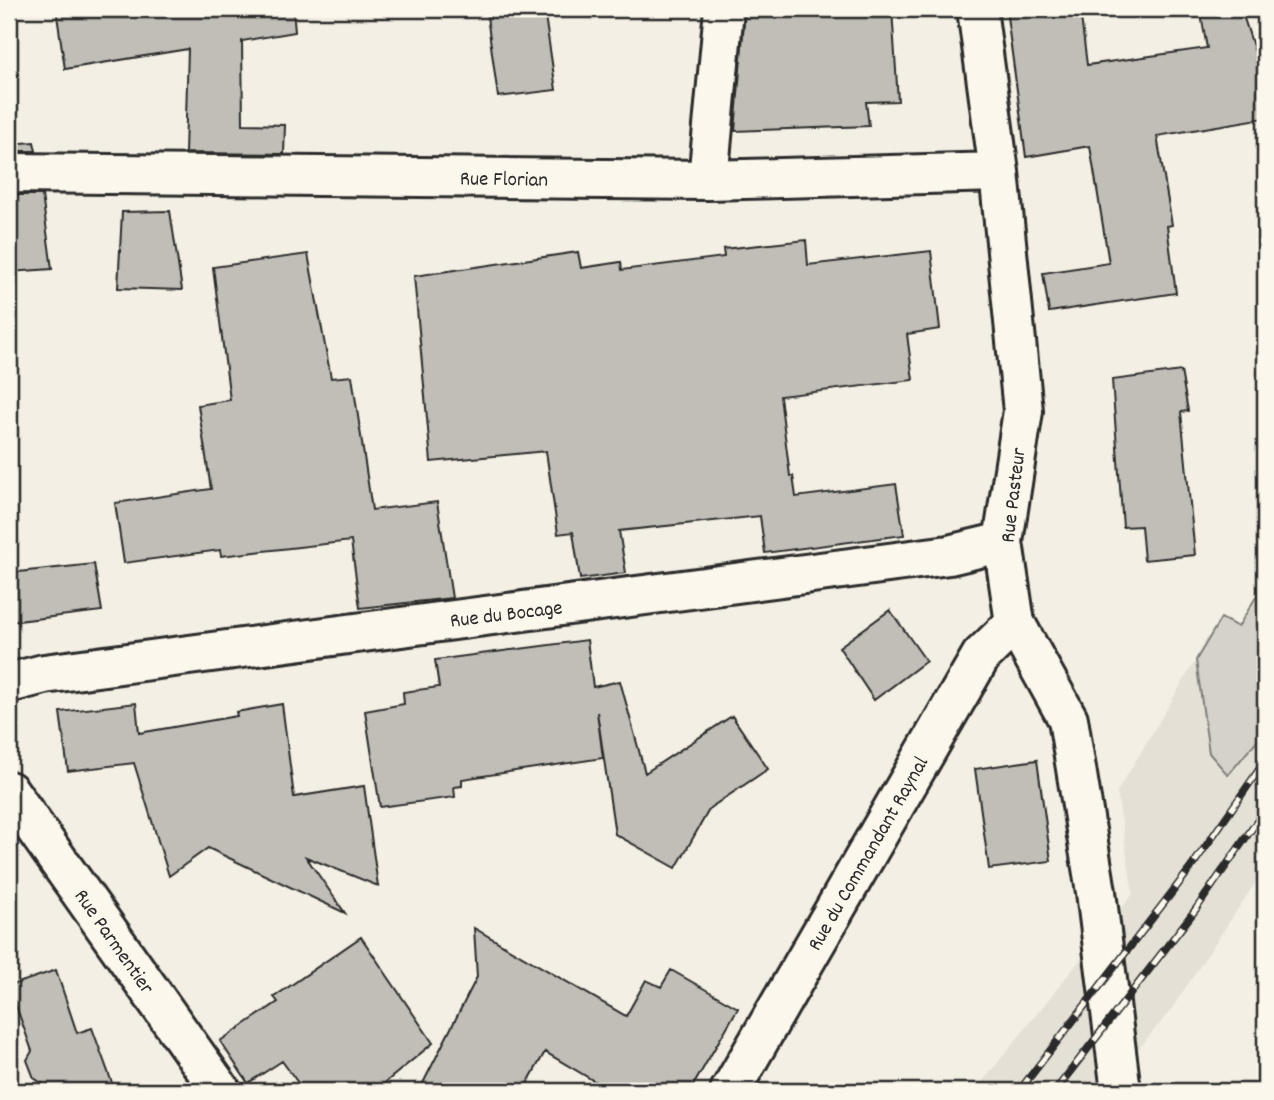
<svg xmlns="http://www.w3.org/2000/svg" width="1274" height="1100" viewBox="0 0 1274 1100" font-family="Dekko,sans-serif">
	<rect width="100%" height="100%" fill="#f3efe4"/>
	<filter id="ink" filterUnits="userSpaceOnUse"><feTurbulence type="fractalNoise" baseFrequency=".0143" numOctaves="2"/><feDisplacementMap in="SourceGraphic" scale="14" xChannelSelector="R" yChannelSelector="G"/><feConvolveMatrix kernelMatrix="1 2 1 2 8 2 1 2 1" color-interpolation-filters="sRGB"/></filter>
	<g filter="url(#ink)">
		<!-- built -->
		<path fill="#e4e0d6" d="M1265 582V868L1170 1011 1104 1091H975L1133 894 1117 792 1221 618 1238 627Z"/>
		<!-- green -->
		<path fill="#d5d2c9" stroke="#807e7a" stroke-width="2" d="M1265 582V731L1228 775 1209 753 1196 660 1221 618 1238 627Z"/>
		<!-- building -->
		<path fill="#c0beb6" stroke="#2b2b2b" stroke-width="2" d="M56 9H293L295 32 242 41 243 124 285 125 284 154 185 153 188 49 65 69Z
			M486 9H544L556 90 498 97Z
			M745 9H892L898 101 866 102 869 126 735 131Z
			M1006 9H1080L1087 65 1207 48 1200 9H1241L1265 83V118L1157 136 1172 225 1167 226 1176 293 1049 312 1043 273 1109 263 1090 146 1026 157Z
			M34 142 36 151H9V144Z
			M9 195H42L52 269 9 272Z
			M170 211 182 290 118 288 122 212Z
			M806 240 808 265 931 251 940 329 907 334 913 380 780 396 790 476H793L796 497 896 484 904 535 765 553 760 516 619 531 626 573 580 579 573 532 558 534 546 451 431 462 414 276 578 252 581 268 621 262 622 270 724 257 723 249Z
			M308 254 331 378 352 376 372 510 437 502 452 598 360 608 351 541 221 556 220 550 124 563 115 503 211 489 198 405 230 400 213 267Z
			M1181 371 1188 411 1181 412 1195 555 1144 560 1141 526 1123 527 1112 380Z
			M94 564 102 611 9 622V573Z
			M890 610 926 661 874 700 839 647Z
			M587 640 593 687 620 681 645 773 732 716 768 769 710 808 676 868 615 834 597 712 603 758 462 779V786L454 787 455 797 380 807 365 711 404 704 403 692 439 687 435 660Z
			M136 703 139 733 237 716 236 712 282 704 294 797 364 786 378 886 306 857 345 913 208 848 169 876 134 763 68 771 60 712Z
			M1037 760 1051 861 989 869 975 769Z
			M474 928 626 1016 646 980 661 987 671 970 738 1008 690 1091H611L545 1052 523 1091H419L477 977Z
			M361 937 433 1043 375 1091H304L282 1061 248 1083 220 1041 278 1002 274 997Z
			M56 970 77 1033 92 1028 115 1091H46L43 1084 34 1078 27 1060 32 1051 9 986Z"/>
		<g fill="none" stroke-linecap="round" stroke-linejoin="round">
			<defs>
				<path id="minor" d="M977 9 999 172 1023 411 1003 542 1015 623 1068 719 1096 892 1121 1091
					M9 173 708 180 999 172
					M708 180 724 9
					M9 683 44 674 949 555 1003 542
					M9 791 221 1091
					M730 1091 981 656 1015 623"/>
			</defs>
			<!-- minor casing -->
			<use href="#minor" stroke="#2b2b2b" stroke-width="44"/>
			<!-- minor -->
			<use href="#minor" stroke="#fbf7ec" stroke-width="38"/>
			<defs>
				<path id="rail" d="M1019 1091 1190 869 1265 761
					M1055 1091 1196 909 1265 810"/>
			</defs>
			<!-- rail casing -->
			<use href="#rail" stroke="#2b2b2b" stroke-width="8"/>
			<!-- rail -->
			<use href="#rail" stroke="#fbf7ec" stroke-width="5" stroke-dasharray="16" stroke-linecap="butt"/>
		</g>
	</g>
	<g text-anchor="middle" stroke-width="6" stroke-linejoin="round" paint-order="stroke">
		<!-- street labels -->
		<g font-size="21" fill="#2b2b2b" stroke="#fbf7ec">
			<text transform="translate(504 178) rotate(1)" y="7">Rue Florian</text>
			<text transform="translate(1012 495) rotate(-83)" y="7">Rue Pasteur</text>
			<text transform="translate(506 613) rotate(-7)" y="7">Rue du Bocage</text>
			<text transform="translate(867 853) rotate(-60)" y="7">Rue du Commandant Raynal</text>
			<text transform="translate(115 941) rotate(55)" y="7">Rue Parmentier</text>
		</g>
	</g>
	<!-- margin -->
	<rect width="1274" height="1100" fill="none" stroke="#fbf7ec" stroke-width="35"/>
	<rect x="18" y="18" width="1239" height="1065" fill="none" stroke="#2b2b2b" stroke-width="2.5" filter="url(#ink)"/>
</svg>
